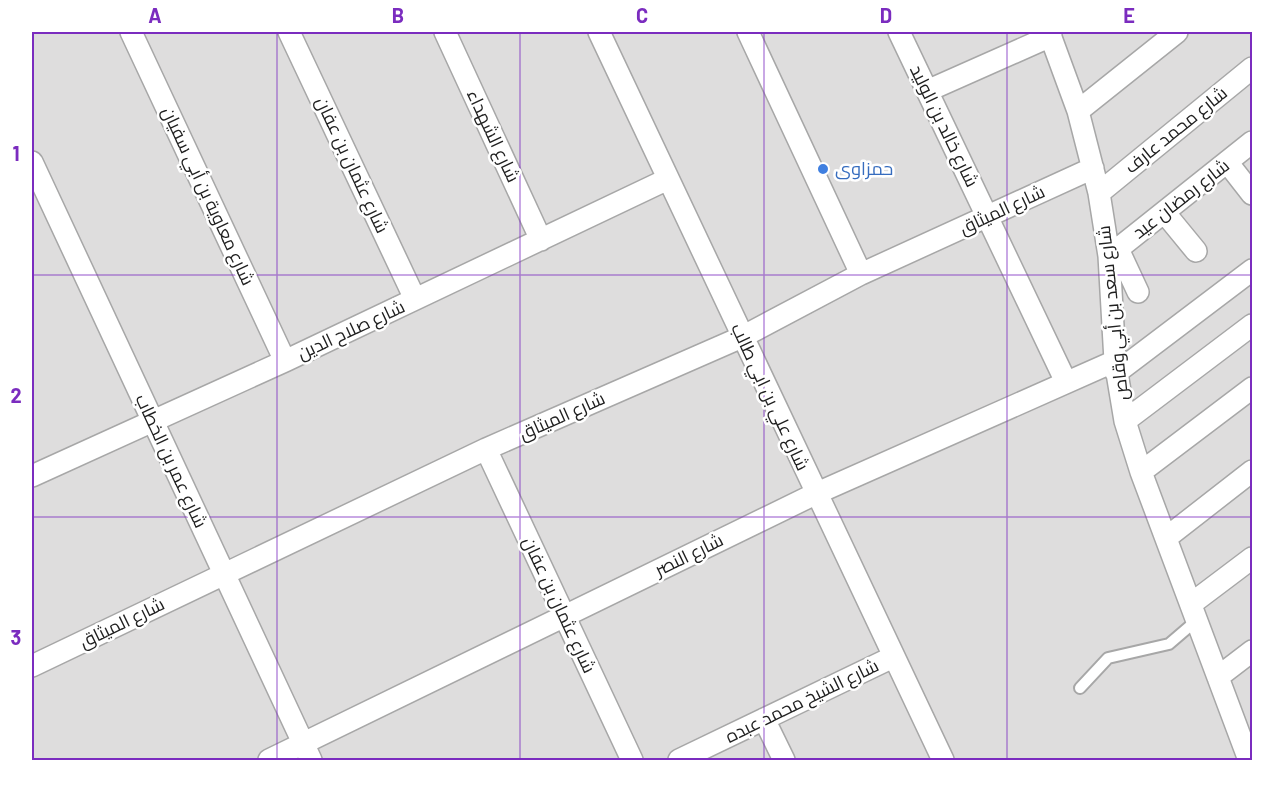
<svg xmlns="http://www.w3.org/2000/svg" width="1284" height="792" viewBox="0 0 1284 792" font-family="Barlow,Cairo,sans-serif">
	<rect width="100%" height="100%" fill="#f1ede7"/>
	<!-- residential -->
	<path fill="#dedddd" d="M32 32H1252V760H32Z"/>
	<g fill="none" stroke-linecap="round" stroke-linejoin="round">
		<defs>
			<path id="service" d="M1080 688 1108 658 1169 644 1197 620"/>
			<path id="minor" d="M131 32 285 361
				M289 32 415 299
				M445 32 541 240
				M599 32 943 760
				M748 32 861 274
				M899 32 1066 382
				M1049 32 1078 111 1099 193 1109 256 1115 361 1125 421 1141 472 1249 760
				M927 91 1051 36
				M1078 111 1177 32
				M32 162 311 760
				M1227 162 1252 194
				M1099 193 1252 68
				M1164 212 1196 251
				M1118 249 1138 292
				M1109 256 1252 142
				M1116 373 1252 270
				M1125 421 1252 325
				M486 449 632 760
				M1141 472 1252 388
				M32 476 285 361 668 179
				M1166 538 1252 471
				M1191 604 1252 558
				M32 666 486 449 742 337 861 274 1093 168
				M1218 677 1252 651
				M764 719 784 760
				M269 760 815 494 1115 361
				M679 760 893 657"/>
		</defs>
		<!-- service casing -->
		<use href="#service" stroke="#a7a7a7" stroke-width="14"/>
		<!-- minor casing -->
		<use href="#minor" stroke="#a7a7a7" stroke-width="24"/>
		<!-- service -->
		<use href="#service" stroke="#fff" stroke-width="10"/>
		<!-- minor -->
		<use href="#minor" stroke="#fff" stroke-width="21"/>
	</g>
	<!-- grid -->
	<path fill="none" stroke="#7b2cbf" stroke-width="1.5" stroke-opacity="0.55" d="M277 32V760M520 32V760M764 32V760M1007 32V760M32 275H1252M32 517H1252"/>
	<!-- markers -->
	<circle fill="#3f7fe0" stroke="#fff" stroke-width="2" cx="823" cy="169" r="6"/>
	<g text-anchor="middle" stroke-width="5" stroke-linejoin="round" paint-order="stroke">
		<!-- street labels -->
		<g font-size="18" fill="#202020" stroke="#fff">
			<text transform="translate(944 126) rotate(64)" y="6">شارع خالد بن الوليد</text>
			<text transform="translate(1176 130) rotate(-39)" y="6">شارع محمد عارف</text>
			<text transform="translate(493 136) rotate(65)" y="6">شارع الشهداء</text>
			<text transform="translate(352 165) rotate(65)" y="6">شارع عثمان بن عفان</text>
			<text transform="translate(208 196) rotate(65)" y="6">شارع معاوية بن أبي سفيان</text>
			<text transform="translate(1181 199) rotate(-38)" y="6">شارع رمضان عيد</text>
			<text transform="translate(1002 210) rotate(-25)" y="6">شارع الميثاق</text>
			<text transform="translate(1113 313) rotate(-96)" y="6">شارع سعد بن أبي وقاص</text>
			<text transform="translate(351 330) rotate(-25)" y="6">شارع صلاح الدين</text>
			<text transform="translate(770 397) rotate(65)" y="6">شارع علي بن ابي طالب</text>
			<text transform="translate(562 416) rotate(-24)" y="6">شارع الميثاق</text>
			<text transform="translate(171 461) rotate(65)" y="6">شارع عمر بن الخطاب</text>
			<text transform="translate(689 555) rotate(-26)" y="6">شارع النصر</text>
			<text transform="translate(559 605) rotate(65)" y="6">شارع عثمان بن عفان</text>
			<text transform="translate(122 623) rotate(-26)" y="6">شارع الميثاق</text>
			<text transform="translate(802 701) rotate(-26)" y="6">شارع الشيخ محمد عبده</text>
		</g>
		<!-- shop labels -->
		<g font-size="18" fill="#366cbe" stroke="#fff" text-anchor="start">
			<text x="835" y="175">حمزاوى</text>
		</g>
	</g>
	<!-- border -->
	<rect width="1284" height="792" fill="none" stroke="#ffffff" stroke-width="66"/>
	<rect x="33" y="33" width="1218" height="726" fill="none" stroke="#7b2cbf" stroke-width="2"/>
	<g font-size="20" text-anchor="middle" font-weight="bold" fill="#7b2cbf">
		<text x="155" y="23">A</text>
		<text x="398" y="23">B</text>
		<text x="642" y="23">C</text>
		<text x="886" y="23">D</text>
		<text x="1129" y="23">E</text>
		<text x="16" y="161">1</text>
		<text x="16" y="403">2</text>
		<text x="16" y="645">3</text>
	</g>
</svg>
